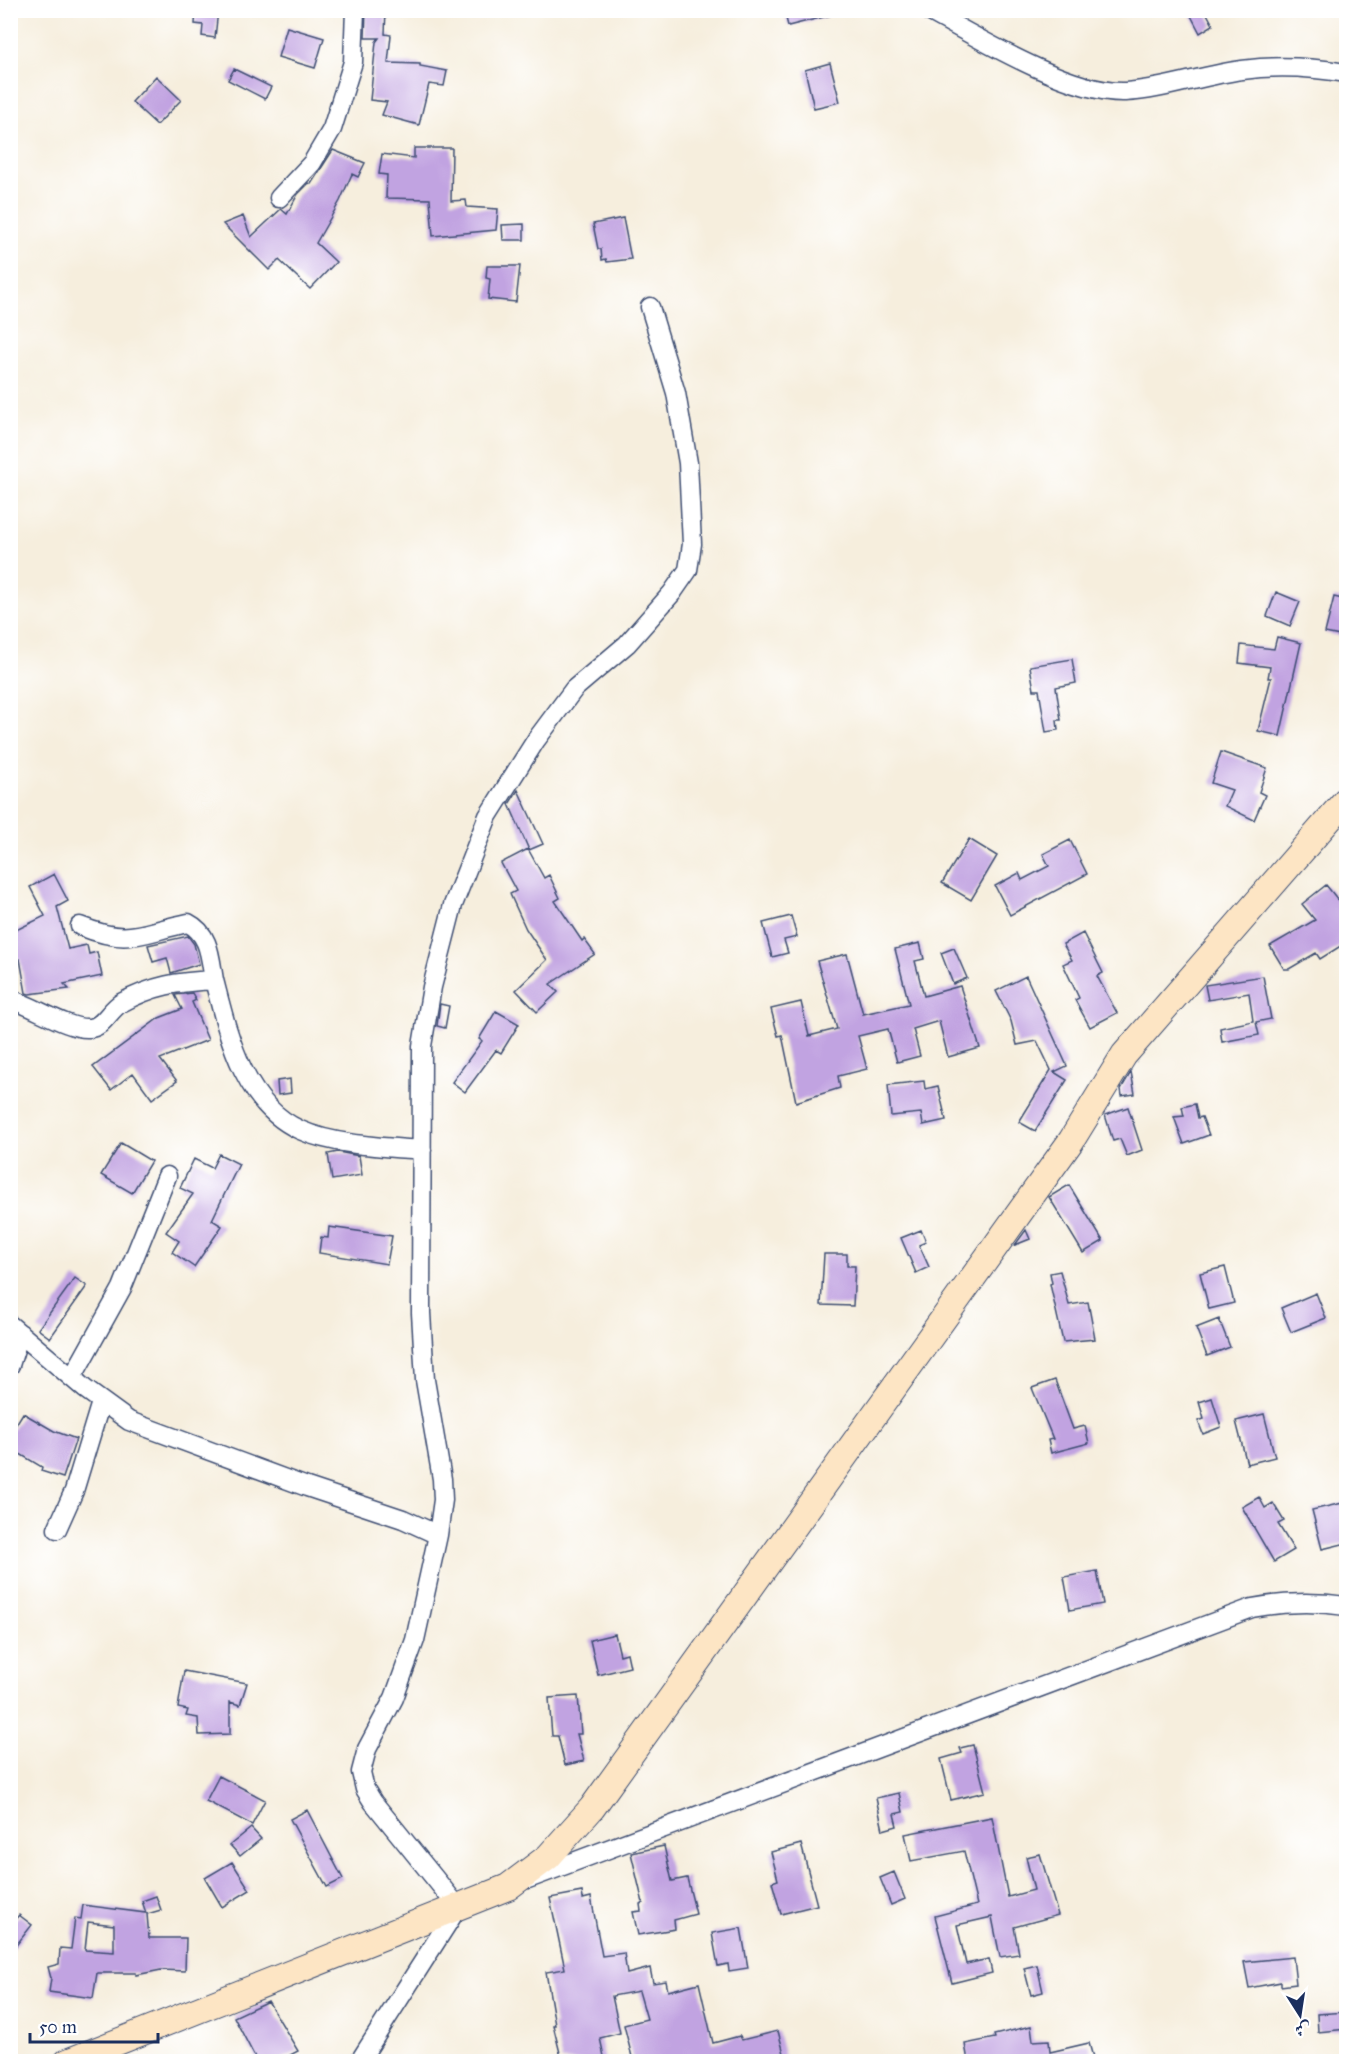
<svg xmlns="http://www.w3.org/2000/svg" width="1357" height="2072" viewBox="0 0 1357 2072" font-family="'IM FELL Great Primer',Amiri,serif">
	<rect width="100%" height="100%" fill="#fff"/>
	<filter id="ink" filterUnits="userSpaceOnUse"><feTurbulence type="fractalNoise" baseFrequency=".0167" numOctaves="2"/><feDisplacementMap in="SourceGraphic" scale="12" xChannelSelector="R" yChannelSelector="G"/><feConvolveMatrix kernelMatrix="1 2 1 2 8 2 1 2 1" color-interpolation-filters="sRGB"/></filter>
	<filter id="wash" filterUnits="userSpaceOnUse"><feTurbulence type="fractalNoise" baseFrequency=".008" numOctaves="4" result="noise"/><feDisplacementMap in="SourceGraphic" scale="24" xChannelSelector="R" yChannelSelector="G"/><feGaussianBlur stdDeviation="1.35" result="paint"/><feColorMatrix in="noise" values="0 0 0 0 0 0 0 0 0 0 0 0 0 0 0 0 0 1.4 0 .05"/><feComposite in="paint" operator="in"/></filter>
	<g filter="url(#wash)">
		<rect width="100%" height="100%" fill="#f6eedd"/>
		<g id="blocks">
			<!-- building -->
			<path fill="#c1a3e1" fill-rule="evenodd" d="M196 10H218L215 38 202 36 203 25 195 24Z
				M366 10H386L385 34 391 35 388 63 420 64V66L447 71 444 86 429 84 419 125 382 115 387 102 370 100 376 42 379 38H365Z
				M784 10H831L832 15 788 26Z
				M1188 10H1205L1213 25 1200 33Z
				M287 27 324 38 315 68 278 57Z
				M830 63 840 102 814 108 805 70Z
				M234 69 271 87 265 99 228 80Z
				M156 76 181 100 157 125 132 102Z
				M414 148H452L451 201 466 200 467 207 498 209 496 230 433 236 430 199 386 198 387 175 379 174 382 154 414 158Z
				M333 150 365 163 358 177 352 174 340 201 316 243 336 262 310 289 279 260 269 270 223 224 243 216 251 237 281 209 287 214 298 194 309 183 311 184Z
				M623 218 631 259 607 262 606 259 602 260 601 249H598L593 224Z
				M524 224V240H503L502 225Z
				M487 266H520L516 302 488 299 490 279 486 278Z
				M1276 592 1300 602 1290 626 1267 616Z
				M1334 597 1347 600 1340 636 1325 633Z
				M1277 637 1301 643 1280 736 1258 731 1271 678H1268L1270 667 1239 663 1241 645 1274 649Z
				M1072 659 1076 683 1056 687 1061 720H1057L1058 730 1046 732 1039 690H1034L1030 666Z
				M1221 752 1267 768 1259 792 1265 795 1254 820 1225 806 1232 790 1211 783Z
				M518 790 543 844 529 850 509 804Z
				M969 839 997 856 971 900 942 883Z
				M1070 840 1087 874 1010 915 995 886 1019 873 1022 880 1049 866 1043 854Z
				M528 849 544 878 549 875 560 898 555 901 582 941 584 939 595 954 550 984 558 992 537 1012 516 990 547 960 526 929 510 894 516 891 501 863Z
				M54 874 68 901 57 907 68 949 87 945 89 954 97 952 102 976 64 984 69 989 29 994 26 993 20 959 10 962V933L45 916 30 887Z
				M1326 885 1347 911V942L1320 959 1316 953 1289 969H1284L1270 946 1315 920 1302 904Z
				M791 916 797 937 784 940 788 953 772 957 763 923Z
				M1083 933 1103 973 1097 976 1117 1013 1090 1027 1075 1000 1079 998 1063 964 1072 960 1063 944Z
				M188 936 194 944 199 964 171 973 167 958 153 962 148 945Z
				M920 943 924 959 915 961 924 996 960 986 980 1048 948 1057 939 1021 913 1029 920 1056 897 1062 888 1029 858 1036 867 1069 838 1076 840 1088 796 1102 782 1035 778 1036 771 1009 801 1002 809 1036 837 1029 817 961 847 954 863 1014 909 1004 895 949Z
				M954 948 967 978 953 984 941 953Z
				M1026 976 1067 1066 1054 1072 1067 1080 1035 1131 1019 1122 1051 1070 1037 1041 1017 1045 1011 1021 996 991Z
				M1263 976 1271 1019 1256 1022 1259 1035 1222 1042 1220 1028 1253 1021 1249 993 1208 1000 1205 985Z
				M192 993 196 1000 192 1002 208 1040 160 1059 177 1081 152 1099 133 1073 111 1090 93 1067 159 1018 182 1009 175 995Z
				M440 1004 449 1006 445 1028 437 1026Z
				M496 1011 519 1024 501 1053 496 1050 465 1092 452 1082 482 1041 479 1039Z
				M1131 1072 1135 1094 1122 1096 1121 1089Z
				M290 1079 291 1093 278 1095 277 1081Z
				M924 1081 925 1089 938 1086 946 1120 923 1125 921 1113 891 1116 888 1085Z
				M1195 1104 1198 1118 1202 1117 1209 1135 1184 1144 1174 1117 1184 1116 1182 1107Z
				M1128 1107 1142 1150 1127 1156 1120 1139 1113 1141 1105 1115Z
				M121 1143 151 1161 132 1193 101 1175Z
				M338 1152 359 1156 362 1175 332 1180 328 1154Z
				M219 1154 239 1164 212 1220 222 1226 194 1267 172 1252 179 1241 166 1232 193 1194 180 1188 194 1159 212 1168Z
				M1069 1185 1103 1241 1083 1253 1049 1197Z
				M329 1227 392 1236 387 1264 319 1253 321 1237 328 1238Z
				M921 1230 926 1242 919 1245 929 1267 916 1273 901 1238Z
				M1026 1230 1030 1239 1015 1245Z
				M824 1254H847V1266H855L853 1306 821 1305Z
				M1225 1267 1234 1303 1209 1309 1200 1273Z
				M1060 1271 1069 1305 1088 1302 1095 1339 1063 1342 1050 1284 1052 1283 1050 1273Z
				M75 1278 87 1286 50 1338 38 1329Z
				M1316 1293 1326 1318 1291 1332 1281 1308Z
				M1219 1319 1230 1347 1207 1356 1196 1328Z
				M1055 1380 1073 1429 1085 1426 1089 1443 1051 1453 1048 1440 1053 1439 1032 1388Z
				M1212 1398 1221 1427 1203 1434 1198 1421 1204 1419 1199 1402Z
				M23 1413 54 1431 76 1439 63 1478 41 1471 42 1467 10 1448V1434Z
				M1264 1414 1275 1457 1247 1464 1236 1421Z
				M1259 1497 1265 1508 1273 1503 1284 1521 1278 1524 1294 1550 1274 1562 1242 1507Z
				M1347 1502V1543L1322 1549 1312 1510Z
				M1097 1571 1103 1604 1070 1610 1064 1577Z
				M615 1634 620 1655 627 1653 630 1667 598 1675 590 1640Z
				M184 1671 247 1683 240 1705 230 1702V1734L199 1735 198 1718 186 1716 188 1710 178 1708Z
				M578 1696 581 1734H577L584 1761 565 1765 558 1736H552L549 1698Z
				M973 1745 985 1792 951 1800 941 1759 962 1753 960 1748Z
				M219 1776 265 1800 252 1825 206 1801Z
				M899 1793 903 1812 894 1814 897 1826 883 1830 876 1798Z
				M307 1810 343 1879 327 1887 290 1819Z
				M992 1817 1008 1897 1034 1890 1026 1857 1040 1854 1058 1915 1014 1927 1019 1954 1000 1957 992 1917 957 1925 966 1964 989 1959 992 1973 952 1983 935 1916 977 1905 964 1851 911 1861 905 1834Z
				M251 1828 261 1839 240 1856 230 1845Z
				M801 1844 817 1905 781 1914 772 1882 778 1880 771 1852Z
				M664 1846 672 1881 687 1878 696 1914 674 1920 675 1929 638 1935 633 1912 641 1911 640 1904 643 1903 631 1853Z
				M232 1862 250 1890 222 1907 205 1878Z
				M894 1872 905 1899 891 1905 880 1878Z
				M582 1892 583 1899 591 1897 602 1956 624 1953 627 1974 650 1968 653 1983 666 1981 668 1991 699 1983 713 2043 740 2036 742 2040 778 2031 786 2061H633L624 2025 647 2019 639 1991 612 1996 620 2033 600 2038 605 2061H562L553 2025H555L546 1972 565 1969 550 1898Z
				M156 1896 161 1910 147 1914 149 1938H186L185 1971 161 1970 136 1975V1973H97L93 1998 49 1992 51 1978 48 1967 59 1964 60 1948 71 1949 75 1918 81 1919 83 1905 146 1913 142 1901ZM88 1922 114 1925V1952L85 1950Z
				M19 1915 32 1925 10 1953V1925Z
				M741 1928 748 1968 729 1971 728 1964 718 1966 712 1933Z
				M1293 1957 1296 1984 1281 1986V1982L1249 1988 1244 1962Z
				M1037 1965 1043 1992 1031 1995 1024 1968Z
				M268 2001 298 2051 279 2061H257L234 2017Z
				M1347 2012V2029L1318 2032 1317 2014Z
				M1031 2026 1033 2041 1049 2040 1050 2052 1089 2043 1094 2061H968L965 2044 995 2038 994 2035Z"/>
		</g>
	</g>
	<g filter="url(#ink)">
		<use href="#blocks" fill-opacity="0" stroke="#3c4c71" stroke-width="1.5"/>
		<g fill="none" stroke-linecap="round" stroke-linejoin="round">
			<defs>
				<path id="street" d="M927 10C976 37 1070 94 1125 92 1164 90 1203 75 1242 70 1277 65 1311 67 1346 73
					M279 198 312 163 332 129 353 62 355 10
					M80 926C130 946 139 933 188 923 210 934 210 958 214 980
					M10 999C32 1005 69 1030 89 1028 103 1028 109 1010 121 1003 154 985 177 982 214 980 228 1034 243 1104 300 1130 333 1145 385 1147 422 1150
					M10 1325 85 1389 129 1421 307 1487 403 1519 438 1535 415 1640 394 1698 367 1749 361 1772 365 1789 373 1802 458 1907 359 2062
					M10 1365 20 1333
					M72 1378 122 1288 167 1176
					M57 1529 74 1491 101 1402
					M438 1535 443 1500 442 1479 425 1380 421 1313 422 1046 432 987 453 905 488 816 536 740 574 689 627 644 672 593 688 570 692 544 688 463 676 393 650 307
					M528 1879 1252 1608C1284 1602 1314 1601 1346 1606"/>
				<path id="secondary" d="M67 2062 508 1887 548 1857 592 1808 1071 1141 1124 1055 1346 800"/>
			</defs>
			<!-- street casing -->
			<use href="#street" stroke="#3c4c71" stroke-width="21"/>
			<!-- secondary casing -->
			<use href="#secondary" stroke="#3c4c71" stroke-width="28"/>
			<!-- street -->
			<use href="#street" stroke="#fff" stroke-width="18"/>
			<!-- secondary -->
			<use href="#secondary" stroke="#fde5c4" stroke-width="26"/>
		</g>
	</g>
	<!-- margin -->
	<rect width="1357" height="2072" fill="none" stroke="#fff" stroke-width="36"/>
	<!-- north arrow -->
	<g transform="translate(1300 2015) rotate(168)" stroke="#ffffff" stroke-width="4.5" paint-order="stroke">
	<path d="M0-4.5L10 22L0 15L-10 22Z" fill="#1b2f5e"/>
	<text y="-9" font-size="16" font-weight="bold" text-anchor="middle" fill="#1b2f5e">ش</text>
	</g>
	<!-- scale -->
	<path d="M30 2033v9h128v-9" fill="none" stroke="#1b2f5e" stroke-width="3"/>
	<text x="39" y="2033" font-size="18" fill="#1b2f5e" stroke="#ffffff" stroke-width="4.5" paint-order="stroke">50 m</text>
</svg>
